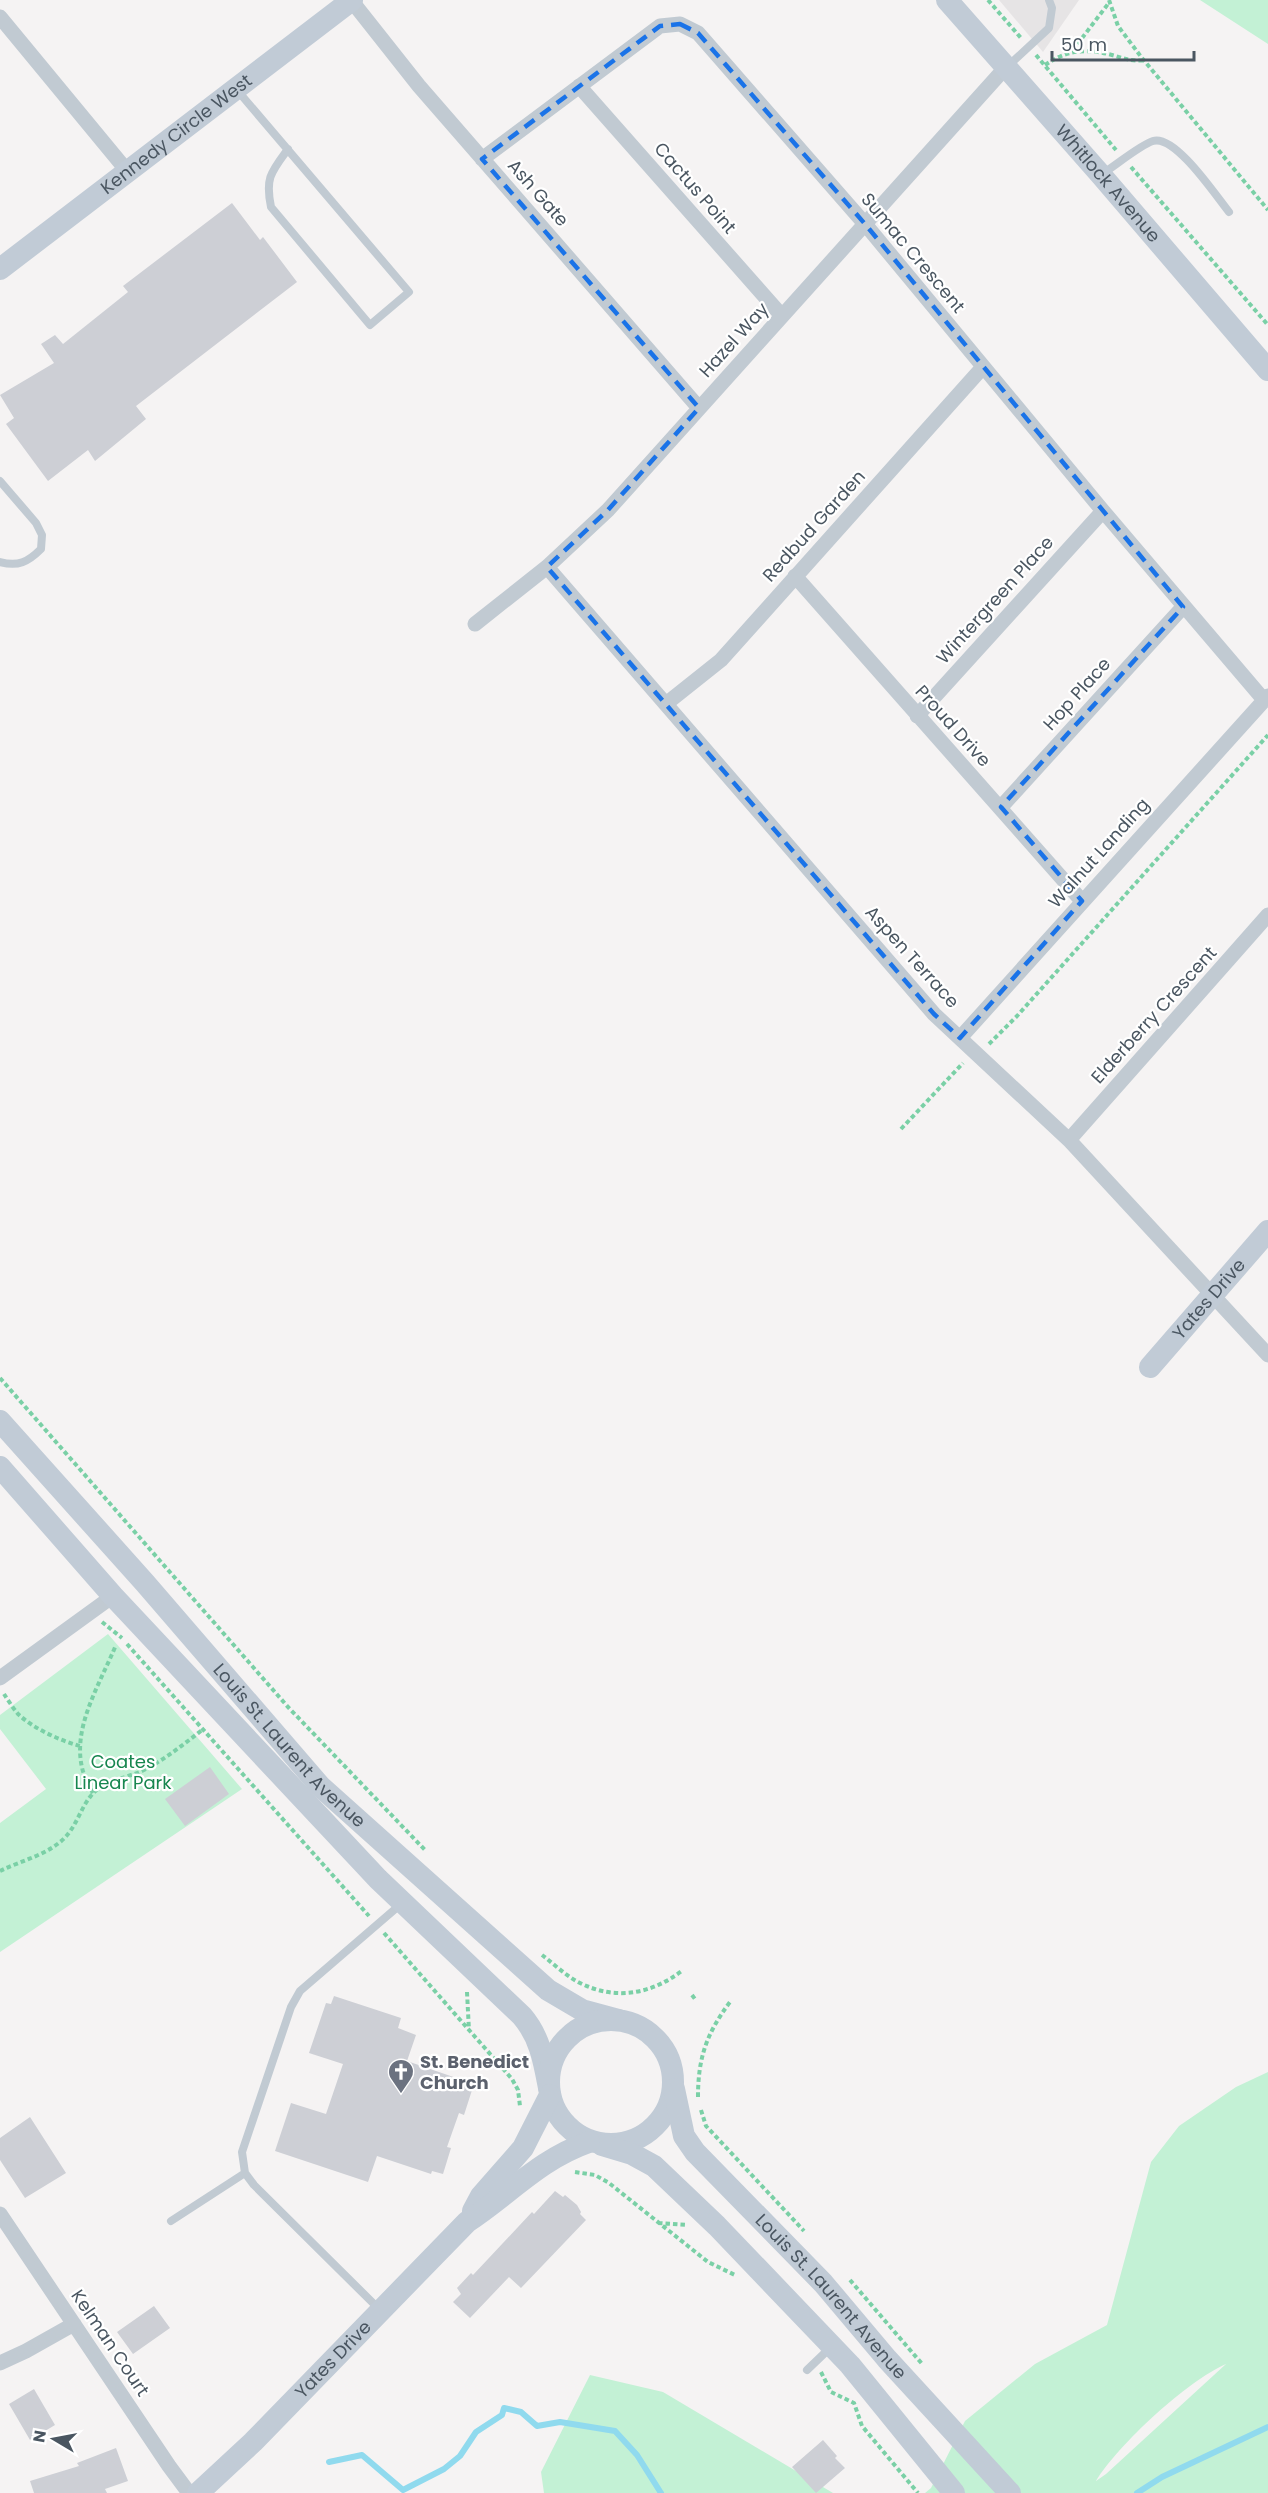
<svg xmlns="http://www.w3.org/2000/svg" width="1268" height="2493" viewBox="0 0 1268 2493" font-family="Poppins,sans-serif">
	<rect width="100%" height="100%" fill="#f5f3f3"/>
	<!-- education -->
	<path fill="#e6e4e5" d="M999 0H1079L1043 52Z"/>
	<!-- green -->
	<path fill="#c3f1d5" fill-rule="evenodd" d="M1200 0H1268V44Z
		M108 1634 242 1789 0 1952V1823L46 1789 0 1729V1715Z
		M1268 2072V2493H925L931 2488 965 2421 1035 2364 1107 2325 1151 2162 1179 2126 1236 2087ZM1226 2364 1106 2474 1096 2481C1119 2444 1187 2381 1226 2364Z
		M590 2375 663 2392 833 2493H544L541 2472Z"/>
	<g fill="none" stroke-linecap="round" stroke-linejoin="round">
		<!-- stream -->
		<path stroke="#90daee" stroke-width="6" d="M329 2462 362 2455 403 2490 444 2469 460 2456 476 2432 502 2415 504 2408 521 2412 537 2426 560 2422 615 2431 637 2455 661 2493
			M1137 2493 1162 2477 1268 2427"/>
	</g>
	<!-- building -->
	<path fill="#cdcfd5" d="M232 203 260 240 263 237 297 282 136 406 146 419 95 461 88 450 48 481 6 424 14 418 0 395 54 363 41 344 55 335 63 344 128 292 123 286Z
		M210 1767 229 1794 185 1826 165 1799Z
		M334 1996 401 2018 398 2028 416 2035 407 2061 465 2081 464 2084 473 2087 464 2115 459 2113 447 2147 451 2148 443 2174 432 2171 431 2174 377 2156 368 2182 275 2151 291 2103 326 2114 343 2064 309 2053 326 2003 331 2004Z
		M30 2117 66 2173 25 2198 0 2160V2138Z
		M555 2191 563 2197 565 2195 577 2205 581 2212 580 2214 586 2220 521 2288 509 2277 470 2318 453 2302 461 2294 457 2288 471 2273 473 2275 532 2212 534 2214Z
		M154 2306 170 2328 133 2354 117 2332Z
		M34 2389 55 2425 30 2440 9 2404Z
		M823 2440 837 2456 835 2458 845 2468 816 2493 792 2467Z
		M116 2448 128 2481 105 2489 107 2493H34L30 2481 79 2466 77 2463Z"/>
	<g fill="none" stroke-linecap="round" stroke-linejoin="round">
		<!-- path -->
		<path stroke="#7ad0a6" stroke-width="4" stroke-dasharray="4.5 3" stroke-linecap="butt" d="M988 0 1021 38
			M1109 0 1118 26 1142 58 1268 210
			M1073 50 1108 4
			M1036 55 1116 150
			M1045 65C1067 50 1085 48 1112 55 1123 58 1132 62 1144 60
			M1131 167 1268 325
			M989 1044 1017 1016 1268 735
			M901 1129 963 1063
			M0 1378 288 1707 425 1850
			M102 1622 122 1638
			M127 1644 369 1916
			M4 1694C8 1700 13 1708 18 1714 34 1729 59 1740 80 1746
			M93 1793C61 1744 96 1693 116 1645
			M0 1871C22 1860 52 1854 68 1834 80 1819 83 1800 99 1788 111 1780 128 1777 142 1771 164 1760 183 1745 202 1730
			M384 1933 512 2079 518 2090 520 2106
			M542 1955C554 1964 566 1976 580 1983 616 2001 652 1994 683 1970
			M467 1992 469 2031
			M692 1995 695 1999
			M698 2097C698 2057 707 2033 730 2002
			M701 2110 706 2126 804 2231
			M575 2172 595 2175 609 2183 708 2262 735 2275
			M658 2223 687 2225
			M850 2280 923 2365
			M821 2372 831 2392 854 2403 862 2426 918 2493"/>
		<!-- lane -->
		<path stroke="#c1cad2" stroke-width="8" d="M1008 66 1049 28 1052 8 1049 0
			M237 90 409 292 370 325 271 207C265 178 271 172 288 149
			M1102 174C1115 166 1140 145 1153 141 1175 134 1216 196 1229 212
			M0 481 36 523 42 535 41 549C28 562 18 567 0 562
			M171 2221 245 2173
			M380 2310 254 2185 245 2173 242 2152 291 2007 300 1991 401 1904
			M807 2370 831 2347"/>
		<!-- street -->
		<path stroke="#c1cad2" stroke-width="15" d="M351 0 419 86 699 408
			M0 17 128 172
			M579 86 782 316
			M482 159 660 26 680 24 698 33 865 224 1103 511 1264 700
			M547 567 934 1014 1069 1140 1268 1355
			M795 576 1082 901
			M475 624 547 567 608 510 1006 67
			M667 703 721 660 983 367
			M917 716 1103 511
			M1001 807 1183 607
			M960 1038 1268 696
			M1069 1140 1268 915
			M0 1678 113 1596
			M0 2214 169 2466 189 2493
			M0 2363 26 2351 74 2324"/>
		<!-- secondary -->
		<g stroke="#c1cbd6" stroke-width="22">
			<path id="s1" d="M947 0 1101 175 1268 370"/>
			<path id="s2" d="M0 269 352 0"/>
			<path id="s3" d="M1150 1367 1268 1231"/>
			<path id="s4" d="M0 1421 145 1583 320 1786 548 1990 582 2010 619 2020"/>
			<path d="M0 1467 113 1596 378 1879 522 2016C540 2037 544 2061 549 2088"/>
			<circle cx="611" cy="2082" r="62"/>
			<path id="s5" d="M674 2089 684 2136 695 2152 823 2283 887 2359 1010 2493"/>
			<path d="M602 2145 632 2154 654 2166 717 2226 850 2365 954 2493"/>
			<path d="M473 2211 481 2196 523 2148 550 2095"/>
			<path id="s6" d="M198 2493 253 2442 467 2222C510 2194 538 2160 589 2142"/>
		</g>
	</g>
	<!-- marked area -->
	<path fill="none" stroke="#1a73e8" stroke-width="4.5" stroke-dasharray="12 8" stroke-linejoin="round" d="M680 24 698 33 865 224 1183 607 1001 807 1082 901 960 1038 934 1014 547 567 608 510 699 408 482 159 660 26Z"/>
	<!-- icons -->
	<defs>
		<symbol id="church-pin" viewBox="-11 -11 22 30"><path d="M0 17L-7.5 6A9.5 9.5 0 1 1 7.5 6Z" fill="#6b7280" stroke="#fff"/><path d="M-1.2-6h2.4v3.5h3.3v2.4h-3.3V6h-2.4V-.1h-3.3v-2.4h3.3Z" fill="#fff"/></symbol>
	</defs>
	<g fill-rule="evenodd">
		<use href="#church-pin" x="386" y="2057" width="30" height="40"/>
	</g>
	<g text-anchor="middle" stroke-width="4.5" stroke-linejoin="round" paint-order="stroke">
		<!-- street labels -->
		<g font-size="18" fill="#4a5661" stroke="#fff">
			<text dy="6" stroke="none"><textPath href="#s2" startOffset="222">Kennedy Circle West</textPath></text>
			<text dy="6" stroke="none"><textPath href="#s1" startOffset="244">Whitlock Avenue</textPath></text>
			<text transform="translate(695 188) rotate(49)" y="6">Cactus Point</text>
			<text transform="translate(538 193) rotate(49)" y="6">Ash Gate</text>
			<text transform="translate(913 253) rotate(50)" y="6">Sumac Crescent</text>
			<text transform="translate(734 340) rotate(-48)" y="6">Hazel Way</text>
			<text transform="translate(814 526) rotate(-48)" y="6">Redbud Garden</text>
			<text transform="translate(995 600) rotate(-48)" y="6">Wintergreen Place</text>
			<text transform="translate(1077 694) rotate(-48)" y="6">Hop Place</text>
			<text transform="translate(953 726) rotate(48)" y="6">Proud Drive</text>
			<text transform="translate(1099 853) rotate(-48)" y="6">Walnut Landing</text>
			<text transform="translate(912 957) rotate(48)" y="6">Aspen Terrace</text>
			<text transform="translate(1154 1015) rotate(-48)" y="6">Elderberry Crescent</text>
			<text dy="6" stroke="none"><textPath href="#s3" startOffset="90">Yates Drive</textPath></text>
			<text dy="6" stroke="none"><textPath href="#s4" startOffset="435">Louis St. Laurent Avenue</textPath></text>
			<text dy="6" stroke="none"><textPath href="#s5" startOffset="266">Louis St. Laurent Avenue</textPath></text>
			<text transform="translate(110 2343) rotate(56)" y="6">Kelman Court</text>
			<text dy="6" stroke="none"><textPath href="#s6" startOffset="190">Yates Drive</textPath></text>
		</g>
		<!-- park labels -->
		<g font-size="18" fill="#17864f" stroke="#fff">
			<text x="123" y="1768">Coates<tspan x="123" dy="21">Linear Park</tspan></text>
		</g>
		<!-- worship labels -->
		<g font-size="18" font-weight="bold" fill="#5b616d" stroke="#fff" text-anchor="start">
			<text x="420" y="2068">St. Benedict<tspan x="420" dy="21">Church</tspan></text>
		</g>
	</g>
	<!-- north arrow -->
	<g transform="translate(54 2439) rotate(280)" stroke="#ffffff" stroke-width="4.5" paint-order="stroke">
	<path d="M0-4.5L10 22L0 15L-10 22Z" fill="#4a5661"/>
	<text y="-9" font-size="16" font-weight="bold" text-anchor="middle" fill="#4a5661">N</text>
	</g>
	<!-- scale -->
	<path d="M1052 51v9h142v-9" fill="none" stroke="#4a5661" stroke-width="3"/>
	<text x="1061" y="51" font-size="18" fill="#4a5661" stroke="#ffffff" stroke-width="4.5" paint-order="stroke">50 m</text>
</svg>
